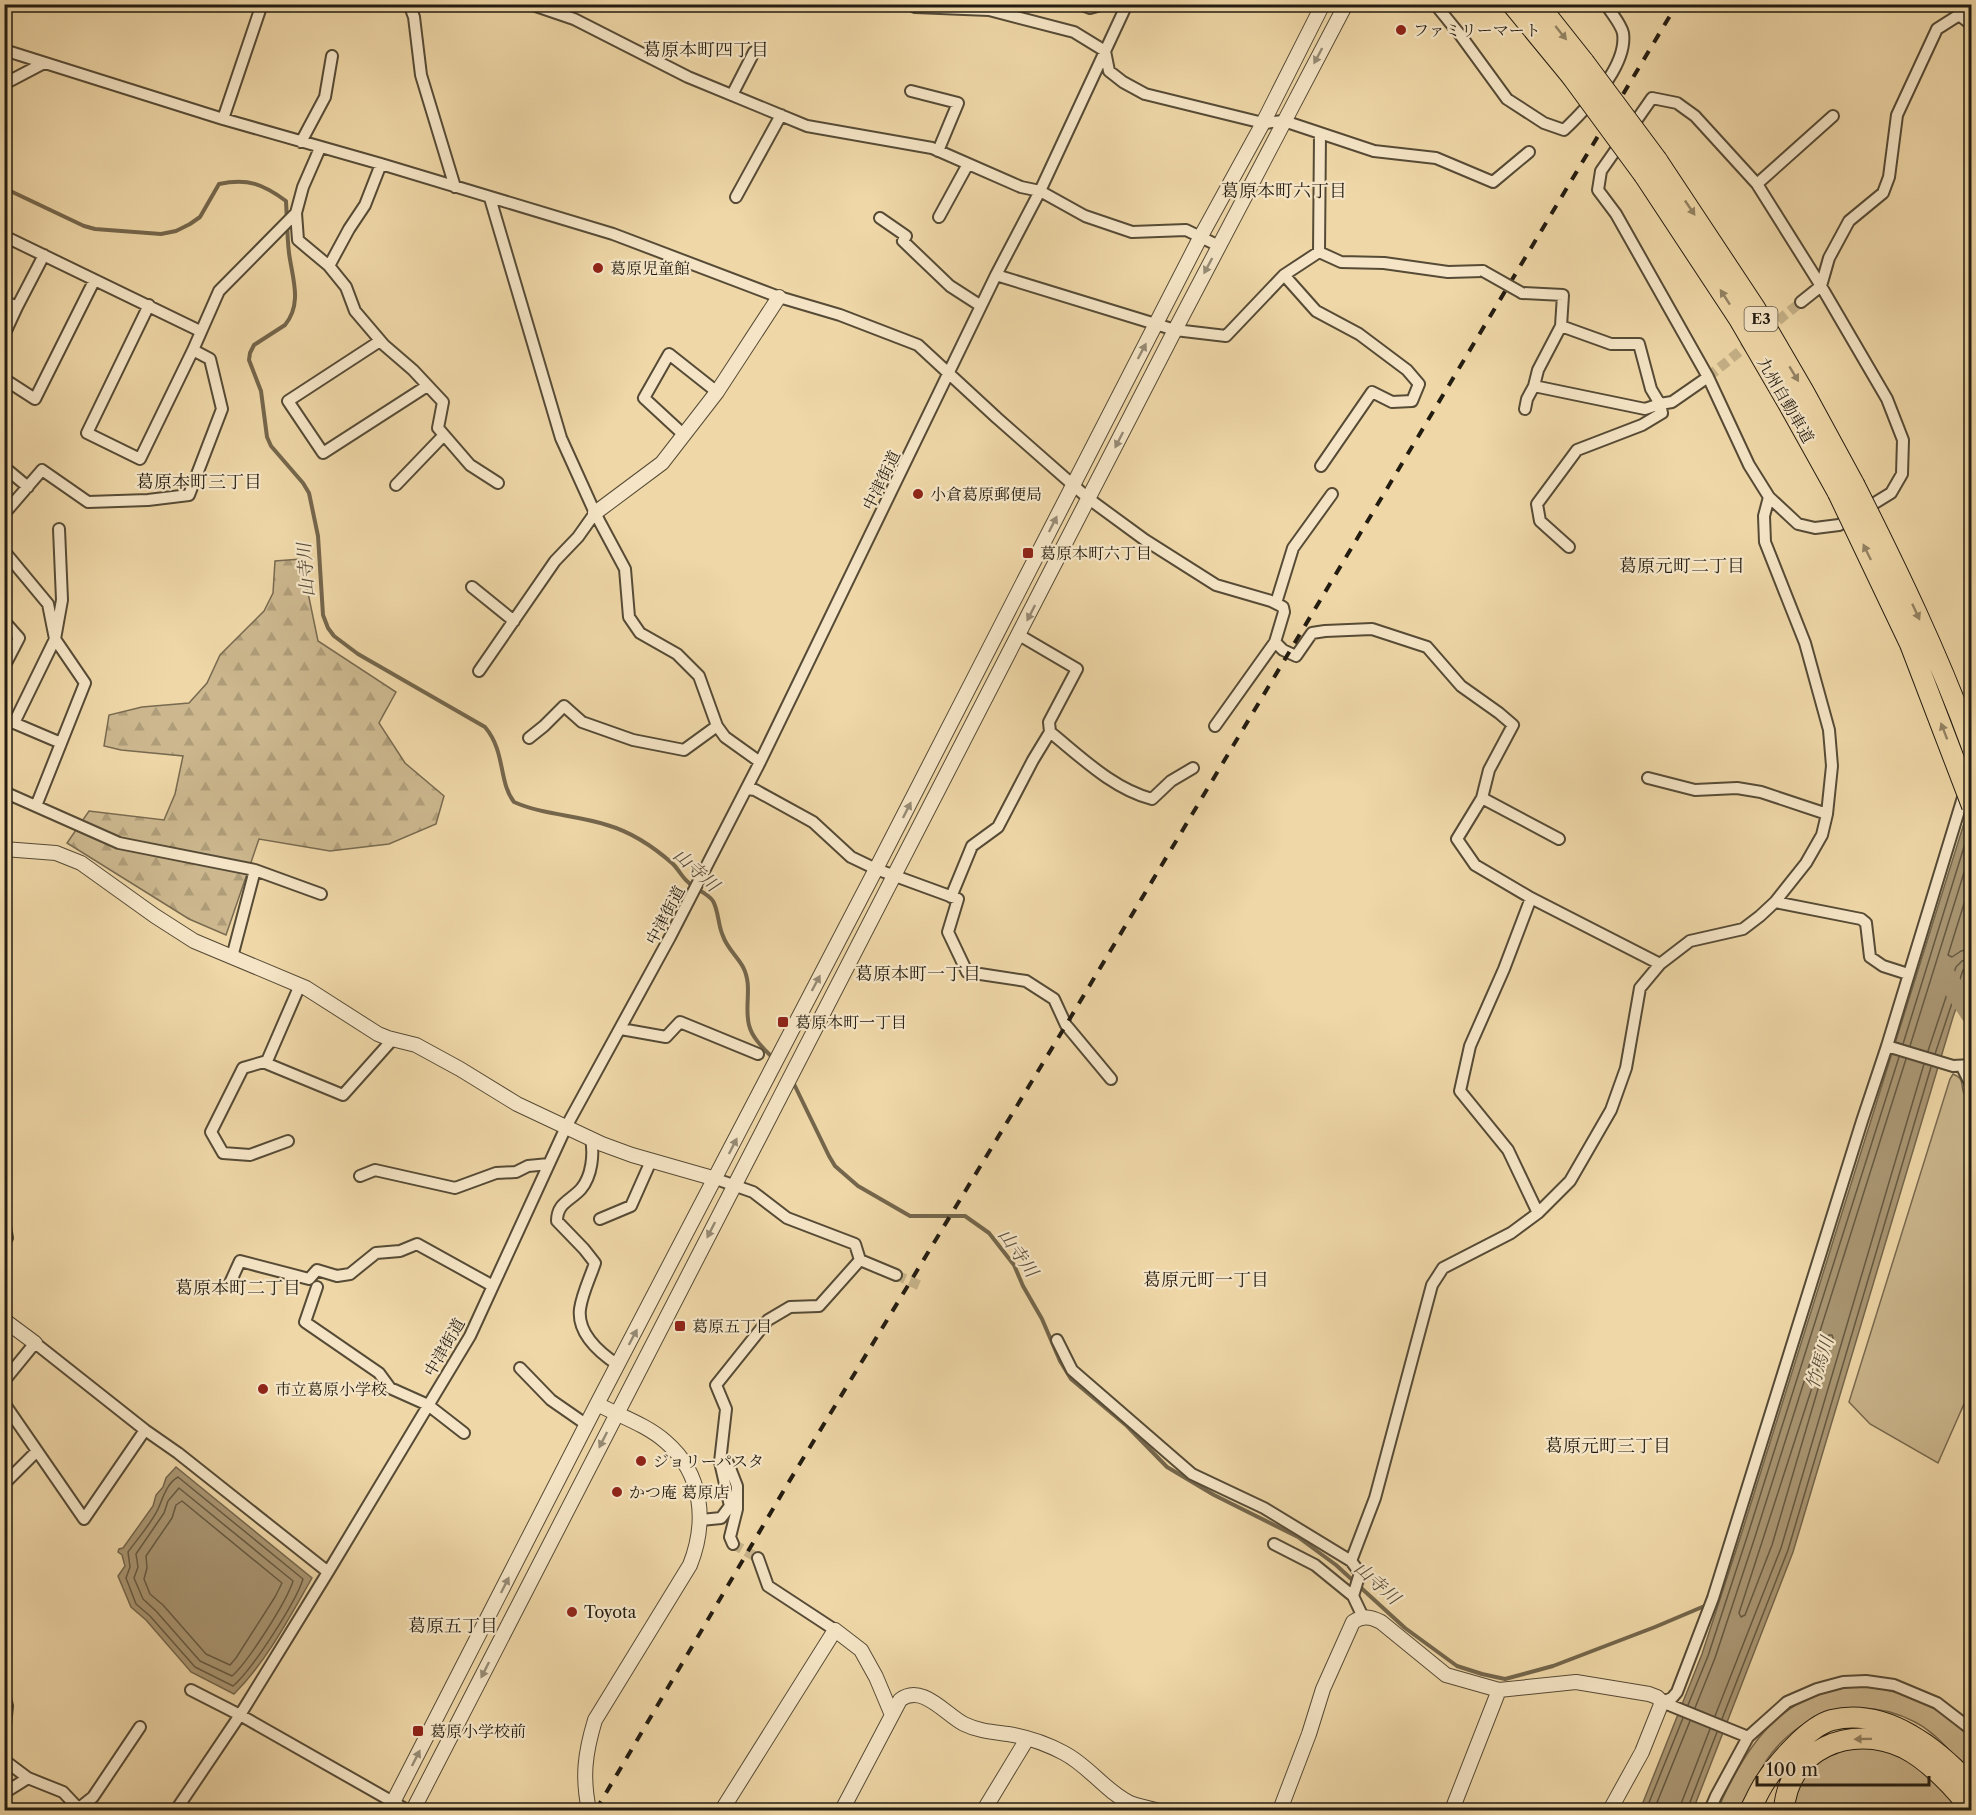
<svg xmlns="http://www.w3.org/2000/svg" width="1976" height="1815" viewBox="0 0 1976 1815" font-family="'Libre Caslon Text','Noto Serif JP',serif">
	<defs>
		<pattern id="forest-firs" width="22" height="20" patternUnits="userSpaceOnUse" patternTransform="scale(1.5)"><rect width="22" height="20" fill="#ccb78e"/><path d="M5 1l3.5 6h-7zM16 11l3.5 6h-7z" fill="#af9d79"/></pattern>
	</defs>
	<rect width="100%" height="100%" fill="#efd7a7"/>
	<filter id="stains"><feTurbulence type="fractalNoise" baseFrequency=".00333" numOctaves="4"/><feColorMatrix values="0 0 0 0 .2 0 0 0 0 .09 0 0 0 0 .02 0 0 0 .5 -.17"/></filter>
	<radialGradient id="worn" r=".72"><stop offset=".6" stop-color="#630" stop-opacity="0"/><stop offset="1" stop-color="#630" stop-opacity=".3"/></radialGradient>
	<!-- grass -->
	<path fill="#ccb78e" stroke="#786a50" stroke-width="1.5" d="M1953 1074C1963 1078 1961 1082 1963 1090 1963 1095 1968 1099 1971 1103V1388L1938 1463 1870 1424 1849 1402 1950 1079Z
		M1862 1686C1912 1692 1933 1704 1971 1736V1776C1955 1757 1938 1734 1915 1722 1863 1695 1807 1708 1771 1754 1758 1771 1750 1791 1740 1810H1718C1723 1796 1730 1783 1738 1769 1767 1718 1802 1690 1862 1686Z
		M1861 1747C1870 1748 1880 1749 1889 1752 1916 1763 1942 1786 1958 1810H1794C1797 1771 1824 1752 1861 1747Z"/>
	<!-- forest -->
	<path fill="url(#forest-firs)" stroke="#786a50" stroke-width="1.5" d="M301 559 318 641 396 692 379 723 405 763 444 796 436 824 389 844 330 851 259 839 226 935 189 919 67 843 89 811 164 820 175 794 183 756 121 750 104 746 109 715 142 707 189 703 207 683 220 655 264 611 273 593 275 561Z"/>
	<!-- water -->
	<path fill="#aa9774" stroke="#74664c" stroke-width="1.5" d="M1971 801V965L1953 1017 1793 1552 1693 1810H1640L1702 1654 1741 1535Z
		M176 1467 312 1578C289 1618 267 1661 234 1694L191 1672 146 1620 131 1607 118 1576 125 1566 122 1555 118 1552 119 1549 123 1548 153 1506 156 1495 163 1487 166 1478Z"/>
	<g fill="none" stroke-linecap="round" stroke-linejoin="round">
		<!-- shore -->
		<path stroke="#665a42" stroke-width="1.5" d="M1972 878 1948 955 1952 957 1961 951 1972 949
			M1903 1044 1972 821
			M1910 1046 1972 847
			M1928 1051 1956 967 1962 961 1972 958
			M1935 1054 1963 970 1967 967 1972 966
			M1829 1335H1832L1833 1338 1772 1545 1745 1615 1741 1617 1739 1613Z
			M178 1477 303 1579C296 1602 252 1670 233 1686L195 1667 150 1616 136 1604 126 1578 130 1567 128 1552C138 1538 151 1524 158 1509 163 1498 167 1483 178 1477Z
			M179 1488 293 1581C287 1601 248 1662 232 1676L200 1661 156 1611 143 1599 134 1578 138 1567 136 1554 164 1513 168 1501Z
			M182 1501 282 1583 275 1597 236 1658 230 1665 206 1654 163 1605 150 1594 144 1579 147 1568 146 1556 172 1518 176 1505Z
			M1688 1705 1708 1656 1747 1537 1899 1057
			M1695 1708 1715 1658 1754 1540 1906 1059
			M1715 1716 1781 1548 1924 1064
			M1722 1719 1788 1550 1931 1067
			M1646 1810 1683 1718
			M1654 1810 1690 1721
			M1680 1810 1681 1804 1710 1729
			M1687 1810 1717 1732"/>
		<!-- stream -->
		<path stroke="#74664c" stroke-width="4" d="M4 188 84 226 95 229 161 234 176 231 190 224 200 217 219 184C248 178 263 184 286 201 287 218 287 236 289 253 292 277 303 303 285 325L254 345 250 353 249 360 261 391 267 437 271 446 303 483 309 493 318 536 323 615 328 628 334 636 358 654 485 727C506 752 498 781 514 802 543 815 577 815 607 825 631 832 655 848 673 864 679 870 682 877 688 882 695 890 707 892 713 901 719 912 718 926 723 936 727 948 737 956 743 967 753 986 744 1006 749 1025 752 1038 764 1049 773 1058
			M793 1082 829 1156 835 1166 858 1186 910 1216H965L989 1233 1014 1265 1023 1286 1042 1319 1060 1361 1071 1379 1127 1426 1167 1467 1214 1495 1298 1537 1336 1565 1405 1628 1457 1666 1482 1674 1505 1679 1553 1666 1655 1627 1707 1605"/>
		<!-- river -->
		<path stroke="#aa9774" stroke-width="21" d="M1946 977 1972 1015"/>
		<!-- minor-tunnel -->
		<path stroke="#c6b289" stroke-width="10" stroke-dasharray="10 5" stroke-linecap="butt" d="M1708 377 1801 302
			M896 1275 921 1286
			M733 1544 758 1558"/>
		<defs>
			<path id="minor" d="M409 4 414 17 421 75 455 187
				M530 4 574 19 688 77 807 126 932 148 1021 187 1040 191 1085 216 1132 232 1186 230 1219 246
				M909 4 915 7 989 10 1074 32 1105 51 1109 71 1123 82 1145 94 1263 123 1284 121 1320 133 1319 252
				M1080 4 1090 8 1104 4
				M1435 4 1461 36 1507 99 1544 123 1564 130C1586 109 1628 66 1623 33 1621 24 1611 13 1606 4
				M1959 15 1972 25
				M4 50 223 119 381 164 613 234 779 297 840 315 918 345 997 418 1089 499 1145 540 1216 585 1271 601 1283 607 1284 612 1275 642 1283 650 1296 656 1312 633 1325 631 1372 629 1427 647 1461 686 1499 713 1513 725 1489 770 1482 798 1457 839 1475 865 1531 898 1660 964
				M4 84 44 63
				M911 91 958 103 938 151
				M732 95 754 52
				M1652 98 1677 103 1695 116 1757 184 1821 286 1887 399 1903 440 1902 474 1891 493 1839 525 1815 528 1798 524 1769 497 1749 465 1708 377 1616 214 1598 190 1601 171Z
				M223 119 262 4
				M1320 133 1374 151 1436 158 1493 182 1529 152
				M301 142 325 97 332 56
				M1757 184 1833 116
				M736 197 781 115
				M490 198 561 438 595 513 625 569 629 617 640 633 677 654 699 676 717 726 725 737 760 762
				M296 213 298 240 329 266 349 229 365 205 381 164
				M939 217 968 164
				M880 218 906 236 903 241 950 286 981 306
				M4 236 200 331
				M329 266 346 287 355 311 384 345 413 370 443 402 438 428 470 465 498 483
				M996 275 1175 330 1226 336 1284 275 1319 252 1341 262 1384 263 1448 272 1483 271
				M1284 275 1316 311 1359 334 1407 370 1419 384 1412 401 1392 402 1372 392 1321 466
				M1522 293 1563 295 1561 326 1611 344H1639L1651 389 1660 404 1672 402 1708 377
				M4 301 17 307 4 335
				M1801 302 1821 286 1829 258 1849 221 1883 193 1889 177 1897 115 1937 29 1959 15 1968 4
				M149 305 87 433 140 459 193 350
				M17 307 44 255
				M1561 326 1538 370 1534 386 1645 409 1660 404 1662 413 1642 425 1577 450 1537 504 1540 521 1569 547
				M380 341 288 401 323 453 427 386
				M4 379 35 399 94 281
				M1525 409 1527 399 1534 386
				M684 435 644 398 669 354 717 392
				M4 467 28 487
				M396 485 444 435
				M4 514 42 470 88 502 148 500 189 495 222 409 210 359 193 350 219 291 296 213 303 187 320 148
				M4 551 48 604 55 639 85 683 36 806
				M472 587 514 621
				M1276 603 1293 548 1332 494
				M4 621 19 638 4 667
				M479 671 555 561 578 537 595 513
				M4 719 14 723 55 639 62 600 59 529
				M14 723 61 743
				M1215 726 1275 642
				M1050 732C1081 757 1113 789 1152 799L1171 781 1193 768
				M529 738 544 726 564 706 582 722 633 740 684 750 717 726
				M1648 778 1695 790 1737 788 1761 792 1827 814
				M747 789 755 790 813 822 851 857 876 869 958 899 948 932 967 972 1026 981 1054 999 1066 1025 1111 1079
				M4 792 119 843 255 870 321 894
				M1482 798 1559 839
				M951 897 972 846 998 827 1033 760 1050 732 1049 722 1077 669 1019 635
				M1531 898 1504 969 1470 1046 1460 1091 1508 1150 1538 1213
				M1775 902 1861 919 1866 923 1870 957 1883 966 1908 974
				M232 957 255 870
				M621 1029 666 1037 680 1022 758 1054
				M1887 1046 1953 1066 1972 1065
				M263 1062 343 1095 393 1039
				M1962 1067 1972 1087
				M591 1139C594 1154 592 1176 581 1189 570 1201 557 1203 557 1221L584 1249 595 1263C590 1278 582 1294 580 1309 577 1333 600 1353 618 1365
				M288 1141 250 1155 223 1153 211 1132 243 1068 267 1061 300 985
				M360 1176 375 1170 455 1188 496 1173 516 1172 528 1166 549 1164
				M716 1179 753 1192 787 1218 855 1244 860 1260 896 1275
				M600 1219 631 1206 651 1161
				M4 1221 7 1238 4 1243
				M230 1283 240 1261 309 1279 317 1270 337 1276 350 1274 376 1253 400 1251 417 1244 493 1286
				M317 1287 305 1322 379 1373 390 1388 428 1405 464 1433
				M1057 1340 1072 1370 1192 1474 1264 1508 1351 1561 1360 1573 1353 1596 1363 1617
				M520 1368 551 1400 587 1425
				M4 1381 35 1343 145 1430 178 1453 328 1572
				M4 1403 84 1519 145 1430
				M720 1462 728 1463 737 1486V1509L730 1537 733 1544
				M4 1480 6 1482 37 1451
				M701 1520 721 1518 730 1506 720 1462 726 1409 716 1385 768 1320 790 1307 819 1306 860 1260
				M1274 1544 1315 1565 1353 1596
				M758 1558 768 1586 835 1630
				M1351 1561 1375 1498 1432 1285 1443 1268 1511 1233 1538 1213 1570 1181 1611 1110 1626 1068 1640 988 1660 964 1690 941 1743 929 1760 916 1775 902 1806 863 1822 835 1827 814 1832 766 1829 730 1805 643 1765 542 1764 516 1769 497
				M191 1690 240 1715 407 1810
				M4 1694 7 1706 4 1735
				M1662 1702 1672 1698 1677 1692 1713 1598 1862 1121 1887 1046 1972 768
				M1662 1702 1748 1737
				M4 1760 28 1778
				M4 1793 28 1778 63 1792 80 1810
				M78 1809 93 1797 140 1727
				M176 1810 240 1715 328 1572 470 1336 566 1127 670 937 760 762 996 275 1040 191 1127 4
				M1710 1810 1716 1796 1748 1737 1787 1702 1817 1689 1843 1682 1866 1681 1894 1685 1937 1703 1972 1730"/>
			<path id="tertiary" d="M595 513 662 463 717 392 779 297
				M4 849 56 853 81 863 155 916 194 941 306 988 378 1034 388 1038 416 1045 460 1069 517 1104 602 1144 632 1155 716 1179
				M4 1320 35 1343
				M389 1810 597 1404 876 869 1201 236 1263 123 1323 4
				M413 1810 1175 330 1346 4
				M589 1810C582 1777 585 1753 595 1720L690 1565C707 1522 703 1474 666 1442 647 1425 620 1416 597 1404
				M722 1810 835 1630 861 1650 876 1677 892 1715
				M842 1810 900 1700C922 1683 945 1714 964 1724 978 1731 993 1732 1008 1734 1027 1737 1047 1744 1064 1753 1089 1766 1105 1791 1130 1803 1138 1806 1147 1808 1156 1810
				M984 1810 1027 1739
				M1280 1810 1309 1734 1323 1689 1353 1622C1363 1615 1371 1617 1381 1622L1446 1675 1499 1690 1576 1682 1649 1694 1657 1697 1662 1702 1642 1752 1610 1810
				M1452 1810 1499 1690"/>
			<path id="motorway" d="M1512 4 1572 77
				M1538 4 1584 62
				M1657 160 1755 308 1804 392 1854 484
				M1644 175 1739 319 1789 405 1838 493
				M1750 1810C1755 1801 1759 1791 1765 1782 1778 1762 1809 1726 1832 1720 1886 1707 1939 1749 1972 1787
				M1784 1810C1788 1749 1851 1723 1904 1748 1928 1760 1956 1789 1971 1810"/>
		</defs>
		<!-- minor casing -->
		<use href="#minor" stroke="#564b36" stroke-width="14"/>
		<!-- tertiary casing -->
		<use href="#tertiary" stroke="#564b36" stroke-width="16"/>
		<!-- motorway casing -->
		<use href="#motorway" stroke="#231c11" stroke-width="22"/>
		<!-- minor -->
		<use href="#minor" stroke="#f5e5c6" stroke-width="10"/>
		<!-- tertiary -->
		<use href="#tertiary" stroke="#f5e5c6" stroke-width="14"/>
		<!-- motorway -->
		<use href="#motorway" stroke="#efd7a7" stroke-width="20"/>
		<!-- rail -->
		<path stroke="#231c11" stroke-width="4" stroke-dasharray="10 10" stroke-linecap="butt" d="M596 1810 787 1485 1066 1025 1677 4"/>
		<defs>
			<path id="minor-bridge" d="M1483 271 1522 293"/>
			<path id="motorway-bridge" d="M1584 62 1657 160
				M1572 77 1644 175
				M1854 484C1897 569 1939 656 1972 747
				M1838 493 1910 644 1972 806"/>
		</defs>
		<!-- minor-bridge casing -->
		<use href="#minor-bridge" stroke="#564b36" stroke-width="14" stroke-linecap="butt"/>
		<!-- motorway-bridge casing -->
		<use href="#motorway-bridge" stroke="#231c11" stroke-width="22" stroke-linecap="butt"/>
		<!-- minor-bridge -->
		<use href="#minor-bridge" stroke="#f5e5c6" stroke-width="10"/>
		<!-- motorway-bridge -->
		<use href="#motorway-bridge" stroke="#efd7a7" stroke-width="20"/>
	</g>
	<!-- one-way arrows -->
	<defs><path id="oneway-solid" d="M-6-.8H1V-3.2L6.5 0L1 3.2V.8H-6Z" transform="scale(1.5)"/></defs>
	<g fill="#938364">
		<use href="#oneway-solid" transform="translate(1561 33) rotate(51)"/>
		<use href="#oneway-solid" transform="translate(1690 208) rotate(56)"/>
		<use href="#oneway-solid" transform="translate(1725 297) rotate(-123)"/>
		<use href="#oneway-solid" transform="translate(1794 374) rotate(59)"/>
		<use href="#oneway-solid" transform="translate(1867 552) rotate(-116)"/>
		<use href="#oneway-solid" transform="translate(1916 612) rotate(65)"/>
		<use href="#oneway-solid" transform="translate(1944 731) rotate(-111)"/>
		<use href="#oneway-solid" transform="translate(1863 1739) rotate(179)"/>
	</g>
	<g fill="#968b75">
		<use href="#oneway-solid" transform="translate(1318 56) rotate(118)"/>
		<use href="#oneway-solid" transform="translate(1208 266) rotate(118)"/>
		<use href="#oneway-solid" transform="translate(1142 351) rotate(-62)"/>
		<use href="#oneway-solid" transform="translate(1119 440) rotate(117)"/>
		<use href="#oneway-solid" transform="translate(1053 524) rotate(-63)"/>
		<use href="#oneway-solid" transform="translate(1031 613) rotate(117)"/>
		<use href="#oneway-solid" transform="translate(907 810) rotate(-63)"/>
		<use href="#oneway-solid" transform="translate(816 983) rotate(-62)"/>
		<use href="#oneway-solid" transform="translate(733 1146) rotate(-63)"/>
		<use href="#oneway-solid" transform="translate(711 1230) rotate(117)"/>
		<use href="#oneway-solid" transform="translate(633 1337) rotate(-62)"/>
		<use href="#oneway-solid" transform="translate(603 1440) rotate(117)"/>
		<use href="#oneway-solid" transform="translate(505 1585) rotate(-63)"/>
		<use href="#oneway-solid" transform="translate(485 1670) rotate(117)"/>
		<use href="#oneway-solid" transform="translate(416 1758) rotate(-63)"/>
	</g>
	<!-- markers -->
	<g fill="#8f2418" stroke="#f5e5c6" stroke-width="2">
		<circle cx="1401" cy="30" r="6"/>
		<circle cx="598" cy="268" r="6"/>
		<circle cx="918" cy="494" r="6"/>
		<rect x="1022" y="547" width="12" height="12" rx="3"/>
		<rect x="777" y="1016" width="12" height="12" rx="3"/>
		<rect x="674" y="1320" width="12" height="12" rx="3"/>
		<circle cx="263" cy="1389" r="6"/>
		<circle cx="641" cy="1461" r="6"/>
		<circle cx="617" cy="1492" r="6"/>
		<circle cx="572" cy="1612" r="6"/>
		<rect x="412" y="1725" width="12" height="12" rx="3"/>
	</g>
	<g text-anchor="middle" stroke-width="4.5" stroke-linejoin="round" paint-order="stroke">
		<!-- shield labels -->
		<rect fill="#f5e5c6" stroke="#625847" stroke-width="1.5" x="1744.5" y="307" width="33" height="24" rx="4.5"/>
		<g font-size="15" font-weight="bold" fill="#231c11">
			<text x="1761" y="324">E3</text>
		</g>
		<!-- poi labels -->
		<g font-size="16" fill="#231c11" stroke="#f5e5c6" text-anchor="start">
			<text x="1413" y="36">ファミリーマート</text>
			<text x="610" y="274">葛原児童館</text>
			<text x="930" y="500">小倉葛原郵便局</text>
			<text x="1040" y="559">葛原本町六丁目</text>
			<text x="795" y="1028">葛原本町一丁目</text>
			<text x="692" y="1332">葛原五丁目</text>
			<text x="275" y="1395">市立葛原小学校</text>
			<text x="653" y="1467">ジョリーパスタ</text>
			<text x="629" y="1498">かつ庵 葛原店</text>
			<text x="584" y="1618">Toyota</text>
			<text x="430" y="1737">葛原小学校前</text>
		</g>
		<!-- street labels -->
		<g font-size="16" fill="#231c11" stroke="#f5e5c6">
			<text transform="translate(1786 400) rotate(60)" y="6">九州自動車道</text>
			<text transform="translate(881 480) rotate(-64)" y="6">中津街道</text>
			<text transform="translate(665 915) rotate(-62)" y="6">中津街道</text>
			<text transform="translate(444 1347) rotate(-60)" y="6">中津街道</text>
		</g>
		<!-- neighbourhood labels -->
		<g font-size="18" fill="#231c11" stroke="#f5e5c6">
			<text x="706" y="56">葛原本町四丁目</text>
			<text x="1284" y="197">葛原本町六丁目</text>
			<text x="199" y="488">葛原本町三丁目</text>
			<text x="1682" y="572">葛原元町二丁目</text>
			<text x="918" y="980">葛原本町一丁目</text>
			<text x="1206" y="1286">葛原元町一丁目</text>
			<text x="238" y="1294">葛原本町二丁目</text>
			<text x="1608" y="1452">葛原元町三丁目</text>
			<text x="453" y="1632">葛原五丁目</text>
		</g>
		<!-- water labels -->
		<g font-size="18" font-style="italic" fill="#594d39" stroke="#f5e5c6">
			<text transform="translate(306 570) rotate(-94)" y="6">山寺川</text>
			<text transform="translate(696 870) rotate(42)" y="6">山寺川</text>
			<text transform="translate(1018 1253) rotate(55)" y="6">山寺川</text>
			<text transform="translate(1820 1363) rotate(-73)" y="6">竹馬川</text>
			<text transform="translate(1377 1583) rotate(42)" y="6">山寺川</text>
		</g>
	</g>
	<!-- margin -->
	<rect width="1976" height="1815" fill="none" stroke="#efd7a7" stroke-width="24"/>
	<rect x="6" y="6" width="1964" height="1803" fill="none" stroke="#231c11" stroke-width="3"/>
	<rect x="12" y="12" width="1952" height="1791" fill="none" stroke="#231c11" stroke-width="1.5"/>
	<!-- scale -->
	<path d="M1757 1776v9h172v-9" fill="none" stroke="#231c11" stroke-width="3"/>
	<text x="1766" y="1776" font-size="18" fill="#231c11" stroke="#f5e5c6" stroke-width="4.5" paint-order="stroke">100 m</text>
	<rect width="100%" height="100%" filter="url(#stains)"/>
	<rect width="100%" height="100%" fill="url(#worn)"/>
</svg>
